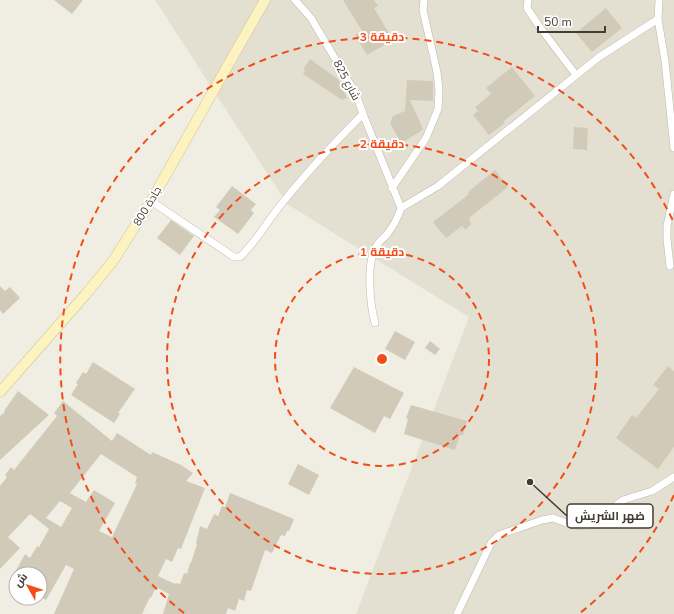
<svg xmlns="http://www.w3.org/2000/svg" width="674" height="614" viewBox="0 0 674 614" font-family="'Nunito Sans',Cairo,sans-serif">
	<rect width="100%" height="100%" fill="#f0eee3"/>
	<!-- residential -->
	<path fill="#e4e0d1" d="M155 0H674V614H356L469 317 287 204Z"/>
	<!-- building -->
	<path fill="#d1cab9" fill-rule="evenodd" d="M54 0H83L72 14Z
		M343 0H374L378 6 374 8 393 40 367 55 355 35 362 31Z
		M606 8 622 28 592 52 576 33Z
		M310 59 338 79 347 98 342 100 303 74 305 70 303 69Z
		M512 67 535 96 504 121 505 123 489 135 473 115 478 111 475 107 491 94 486 88Z
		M407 80 433 81V101L410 100 423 129 418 133 401 143 390 123 393 116 405 111Z
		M574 127 588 128 587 150 573 149Z
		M495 170 508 187 469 218 471 224 466 230 462 226 446 238 433 222 469 194 468 192Z
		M232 186 256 204 251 210 254 213 238 234 214 217 220 210 216 207Z
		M171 220 194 236 180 255 157 238Z
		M0 286 5 291 10 287 20 298 3 314 0 310Z
		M395 331 415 342 405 360 385 349Z
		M430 341 440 349 435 355 425 348Z
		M93 362 135 389 118 413 120 414 114 423 71 395 78 384 76 383 83 372 86 374Z
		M668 366 674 371V447L658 469 616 438 632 415 636 418 659 389 653 385Z
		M354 367 404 393 390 419 384 416 375 433 330 408Z
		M18 391 49 415 0 460V416L5 412 4 411Z
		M63 401 112 441 117 433 151 455 152 452 181 465 193 473 186 481 205 488 181 549 178 548 172 562 166 559 158 576 175 584V583L180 584 184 573 187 574 190 563H191L197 544 196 543 200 526 207 529 214 514 218 516 222 506 225 507 230 493 294 519 289 531H287L285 536 281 535 272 553 265 550 251 591 247 590 244 601 239 599 235 611 228 608 226 614H163L169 594 156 587 151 598 150 597 142 614H54L74 569 66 565 46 600 40 597V574H14L25 554 30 558 37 546 39 547 49 529 30 514 8 537 20 548 0 569V486L7 477 5 475 11 467 14 470 57 416 54 413ZM101 454 137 477 135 483 137 484 112 537 99 531 115 503 94 490 86 502 70 493ZM60 501 72 508 61 527 46 518Z
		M411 405 467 421 463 435H460L455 450 404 434 408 419 406 418Z
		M298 464 319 475 309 495 288 484Z"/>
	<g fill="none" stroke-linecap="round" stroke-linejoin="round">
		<defs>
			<path id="minor" d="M295 0 311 18 356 94 363 114 401 208C398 217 394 225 388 233 384 238 379 241 376 247 366 262 370 305 375 323
				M528 0 527 8 539 26 576 75
				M659 0 658 19 665 61 674 148
				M392 188 426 138 438 109 439 90 437 72 423 10 424 0
				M151 201 234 257H240C257 241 268 220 283 202 308 171 335 142 363 114
				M401 208 438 186 599 57 658 19
				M670 266 667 239V226L674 194
				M457 614 491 543 499 535 542 520 553 518 572 525 588 526 623 500 652 491 674 477"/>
			<path id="secondary" d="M0 392 86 294 113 261 151 201 265 0"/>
		</defs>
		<!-- minor casing -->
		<use href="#minor" stroke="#beb9a9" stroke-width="8"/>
		<!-- secondary casing -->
		<use href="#secondary" stroke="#cfc494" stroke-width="11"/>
		<!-- minor -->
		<use href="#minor" stroke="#fff" stroke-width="7"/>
		<!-- secondary -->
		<use href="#secondary" stroke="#fcf3c1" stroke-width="10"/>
	</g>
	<!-- distance rings -->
	<g fill="none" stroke="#f14d19" stroke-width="2" stroke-dasharray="7 5">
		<circle cx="382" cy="359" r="107"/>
		<circle cx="382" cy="359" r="215"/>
		<path d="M674 495A322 322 0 0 1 580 613M184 613A322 322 0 1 1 674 223"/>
	</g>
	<g text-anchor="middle" stroke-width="4" stroke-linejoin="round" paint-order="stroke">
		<!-- street labels -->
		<g font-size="11" fill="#423d33" stroke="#fff">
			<text transform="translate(347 80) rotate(62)" y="4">شارع 825</text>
			<text transform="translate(147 206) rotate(-59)" y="4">جادة 800</text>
		</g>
	</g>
	<circle cx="382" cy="359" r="6" fill="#f14d19" stroke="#fff" stroke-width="2"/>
	<g font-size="12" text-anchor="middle" font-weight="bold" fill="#f14d19" stroke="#fff" stroke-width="4" stroke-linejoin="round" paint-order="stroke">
		<text x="382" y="41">3 دقيقة</text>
		<text x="382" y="148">2 دقيقة</text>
		<text x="382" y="256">1 دقيقة</text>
	</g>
	<!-- callouts -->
	<path fill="none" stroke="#423d33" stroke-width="1.5" d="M530 482L567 516"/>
	<circle fill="#423d33" stroke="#fff" stroke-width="1.5" cx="530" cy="482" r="4"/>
	<rect fill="#fff" stroke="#423d33" stroke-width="1.5" x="567" y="504" width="86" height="24" rx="4"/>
	<g font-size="12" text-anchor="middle" font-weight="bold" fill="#423d33">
		<text x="610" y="520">ضهر الشريش</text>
	</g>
	<!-- north arrow -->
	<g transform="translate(28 586) rotate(309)"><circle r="19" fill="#ffffff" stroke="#b3b1ad"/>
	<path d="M0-3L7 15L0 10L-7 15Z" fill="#f14d19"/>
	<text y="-6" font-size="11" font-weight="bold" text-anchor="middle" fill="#423d33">ش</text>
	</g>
	<!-- scale -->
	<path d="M538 26v6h67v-6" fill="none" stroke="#423d33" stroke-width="2"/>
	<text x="544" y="26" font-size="12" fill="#423d33" stroke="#ffffff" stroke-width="3" paint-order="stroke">50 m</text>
</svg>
